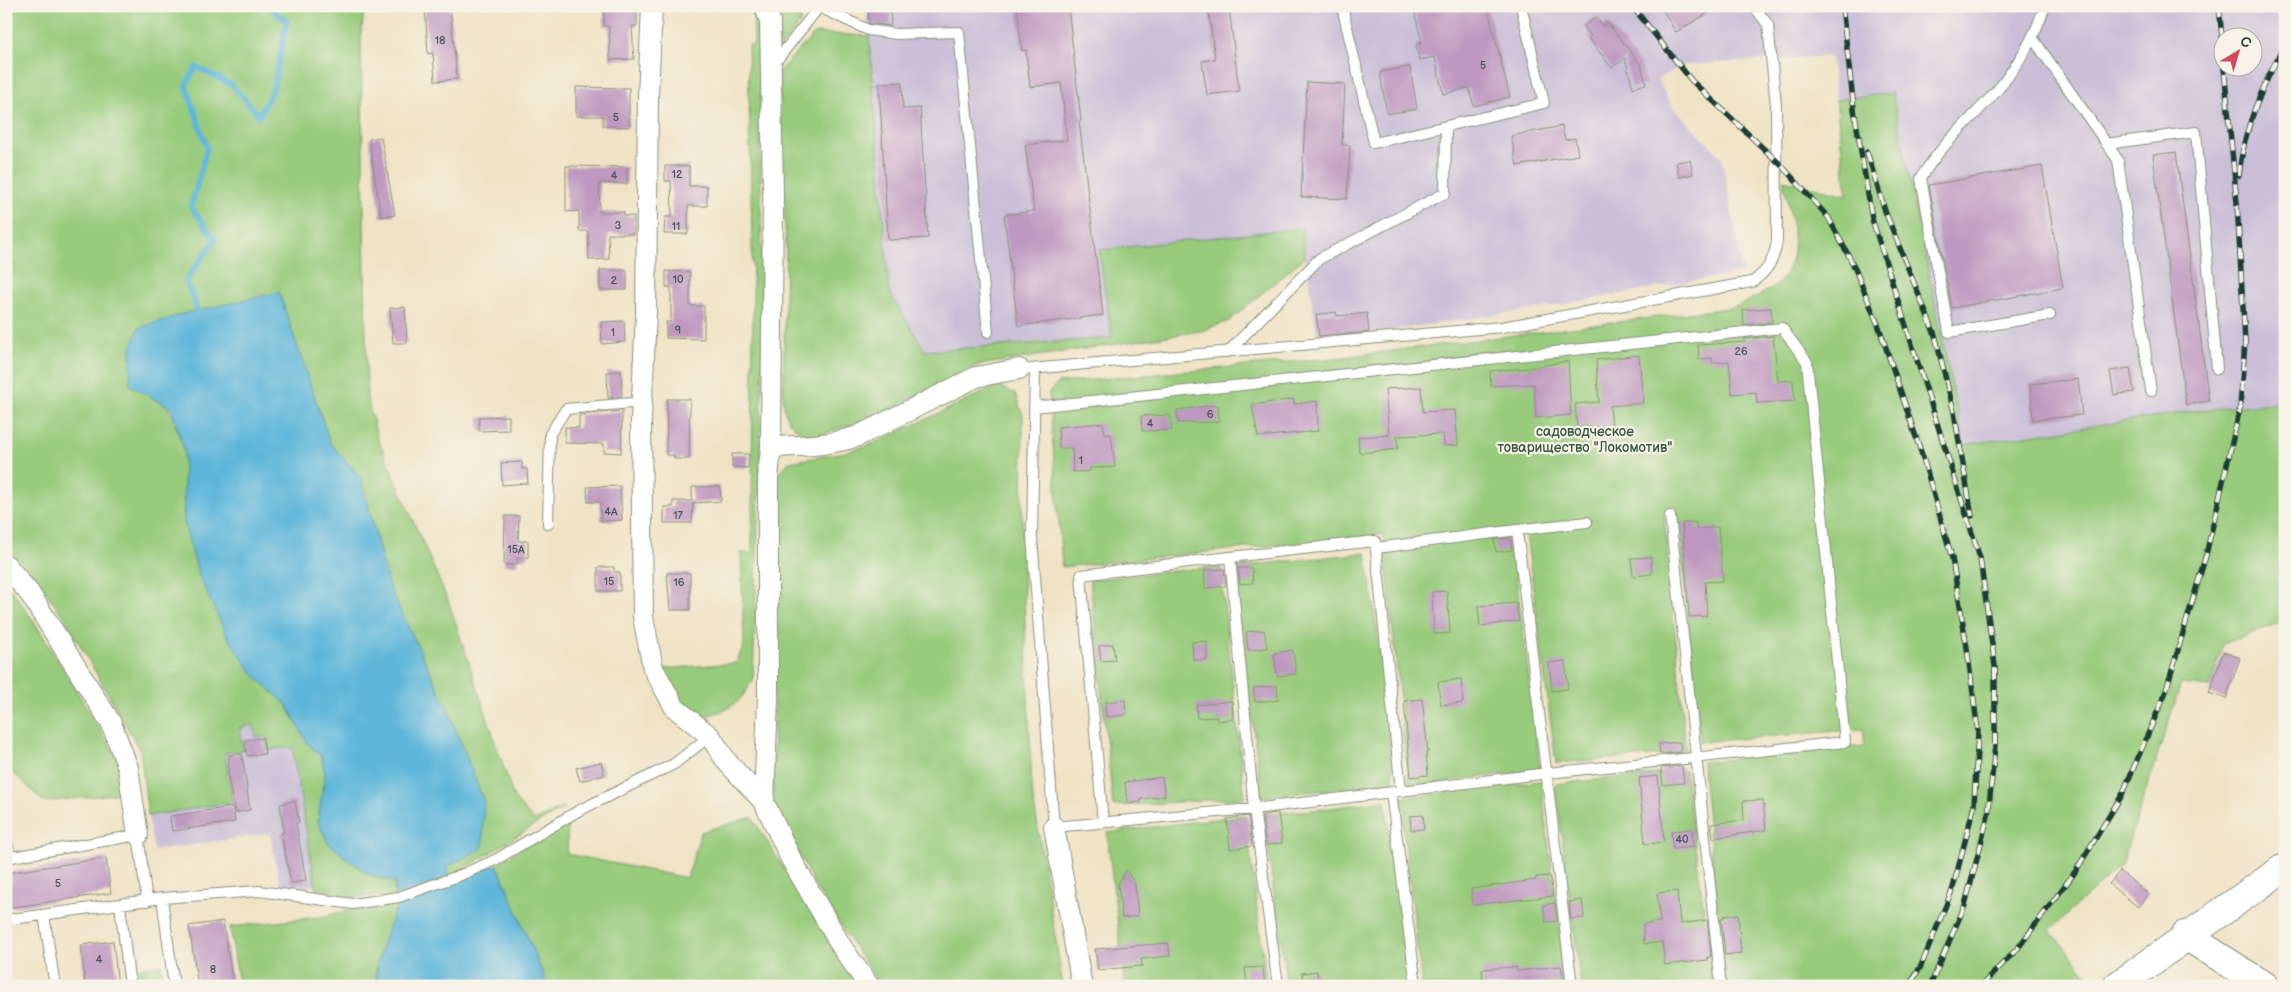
<svg xmlns="http://www.w3.org/2000/svg" width="2291" height="992" viewBox="0 0 2291 992" font-family="'Balsamiq Sans',sans-serif">
	<rect width="100%" height="100%" fill="#f7f3e8"/>
	<filter id="ink" filterUnits="userSpaceOnUse"><feTurbulence type="fractalNoise" baseFrequency=".02" numOctaves="2"/><feDisplacementMap in="SourceGraphic" scale="10" xChannelSelector="R" yChannelSelector="G"/><feConvolveMatrix kernelMatrix="1 2 1 2 8 2 1 2 1" color-interpolation-filters="sRGB"/></filter>
	<filter id="wash" filterUnits="userSpaceOnUse"><feTurbulence type="fractalNoise" baseFrequency=".0096" numOctaves="4" result="noise"/><feDisplacementMap in="SourceGraphic" scale="20" xChannelSelector="R" yChannelSelector="G"/><feGaussianBlur stdDeviation="1.12" result="paint"/><feColorMatrix in="noise" values="0 0 0 0 0 0 0 0 0 0 0 0 0 0 0 0 0 1.4 0 .05"/><feComposite in="paint" operator="in"/></filter>
	<g filter="url(#wash)">
		<rect width="100%" height="100%" fill="#f0e3c5"/>
		<!-- industrial -->
		<path fill="#cabfd7" fill-rule="evenodd" d="M866 6H2285V402L2201 410 1964 445 1892 94 1836 100 1831 56 1684 65 1657 79 1672 106 1722 158 1743 272 1530 310 1318 341 1301 228 1099 250 1112 338 925 351 889 292ZM2224 38H2254V68H2224Z
			M254 725 266 736 292 747 315 885 281 890 270 833 154 851 148 816 232 802 225 753 240 726Z"/>
		<!-- green -->
		<path fill="#98cb7b" stroke="#5c8458" d="M6 6H365L361 35 367 397 377 437 449 603 514 798 534 821 564 807 454 875 449 878 447 866 484 802 447 707 389 587 361 478 330 443 279 292 183 314 139 328 184 449V523L199 576 228 638 254 675 287 705 307 743 321 756 325 773 318 822 328 843 367 874 395 882V896L344 897 317 894 292 747 267 750 266 736 256 737 254 725 240 727 243 750 225 753 232 802 148 816 140 750 64 617 31 572 6 548Z
			M749 6H755L759 25 762 293 765 294 753 682H751C739 707 727 710 702 717 682 702 672 692 662 669L736 663 744 645 741 553H752L753 292 748 45H754L753 13Z
			M773 6H800L803 13 800 23 778 51Z
			M815 33 869 36 889 292 925 351 1112 338 1099 250 1302 228 1305 257 1229 321 1201 331 979 365 956 375 882 414 817 436 802 433 789 422 785 412 783 399 786 248 779 71Z
			M1892 93 1964 445 2201 410 2285 402V621L2223 644 2210 687 2181 684 2121 865 2050 930 2090 978 2079 986H1725L1702 762 1865 746 1863 729 1700 742 1678 513 1664 516 1686 753 1556 763 1526 533 1511 535 1540 770 1409 786 1383 534 1062 567 1049 392 1058 383 1344 357 1736 307C1748 300 1766 294 1777 284 1806 257 1789 213 1783 180L1847 195 1836 100Z
			M997 386 1015 393 1023 415 1022 547 1032 791 1063 986H880L816 888 773 803 776 477 789 462 841 453 873 444Z
			M1366 553 1383 671 1394 783 1261 797C1254 720 1240 644 1234 567Z
			M1220 566 1245 798 1113 806 1090 580Z
			M6 582 35 623 118 759 123 793 44 802 6 766Z
			M1685 771 1714 986H1581L1555 784Z
			M1541 781 1566 986H1422L1400 798Z
			M1385 800 1410 986H1287L1263 814 1323 809Z
			M1245 815 1267 986H1125L1107 833Z
			M752 817 824 934 860 986H548L497 864 568 819 567 854 687 878 701 832Z
			M400 899 377 962 375 986H239L230 927 320 917Z
			M161 965 164 986H138L135 968Z"/>
		<!-- water -->
		<path fill="#5db6da" stroke="#3e7a87" d="M279 292 330 443 361 478 389 587 447 707 484 802 483 848 448 866 449 878 395 896V882L367 874 328 843 318 822 325 773 321 756 307 743 287 705 254 675 228 638 199 576 184 523V449L171 408 130 385 131 348 139 328 183 314Z
			M497 864 548 986H375C378 954 387 927 400 899Z"/>
		<g fill="none" stroke-linecap="round" stroke-linejoin="round">
			<!-- stream -->
			<path stroke="#5db6da" stroke-width="5.5" d="M197 317 196 306 186 280 215 240 191 207 207 148 186 85 196 67 232 85 259 116 273 89 287 21 267 6"/>
		</g>
		<g id="blocks">
			<!-- building -->
			<path fill="#be98c0" d="M425 6H450L457 79 435 81 433 53 428 54Z
				M868 6H890L891 26 869 23Z
				M1017 6H1068L1081 121H1079L1103 315 1018 326 1004 215 1034 211 1025 145 1067 140 1061 83 1030 87 1026 50 1022 51Z
				M1208 6H1229L1239 91 1207 95 1202 61 1215 59Z
				M1419 6H1487L1510 97 1474 106 1469 88 1443 94 1435 57 1419 60 1416 45 1422 43 1414 10 1420 9Z
				M1660 6H1720L1676 32Z
				M604 9H637V26H632L634 59 610 60 609 26H604Z
				M1596 17 1603 26 1608 23 1641 65 1646 84 1633 88 1625 58 1612 68 1588 38 1591 36 1584 26Z
				M1410 67 1417 109 1387 114 1380 72Z
				M902 82 903 109 920 108 928 238 888 240 879 83Z
				M1307 82 1345 84 1342 145H1350L1347 199 1301 197Z
				M576 87 629 88V127L603 126V116H576Z
				M1562 126 1565 140 1575 138 1578 155 1517 166 1511 136Z
				M381 137 395 215 381 217 369 139Z
				M2176 152 2209 401 2186 405 2153 155Z
				M1690 160 1693 174 1679 177 1676 162Z
				M566 166 627 167V184L600 183 599 212H624V216H634V234H608L609 259 589 260 588 231H579V211L566 212Z
				M665 166H689V186H707V206H688V234H664L665 217H672L671 181H665Z
				M2042 166 2063 288 1952 308 1929 185Z
				M600 270H627V290H600Z
				M666 271 690 272V306H704V339L666 338V322H671V287H666Z
				M405 307 407 343H393L390 308Z
				M1771 308 1772 322 1744 325 1743 310Z
				M1336 312 1337 316 1367 313 1369 332 1319 336 1316 315Z
				M624 321 625 342 602 344 601 322Z
				M1773 336 1778 381 1793 380 1795 401 1757 403 1756 392 1732 394 1729 361 1712 363V358L1699 359 1698 345 1745 342 1744 339Z
				M1639 355 1643 403 1610 406 1612 427H1577L1575 404 1599 402 1596 360Z
				M1568 361 1571 415 1536 418 1534 384 1491 386 1490 371 1529 368Z
				M2130 368 2134 392 2114 395 2110 371Z
				M621 371 622 397 608 398 607 372Z
				M2078 379 2082 415 2033 420 2030 384Z
				M1421 387 1423 412 1455 410 1458 445 1444 446 1443 434 1397 436 1398 449 1359 453 1358 437 1389 435 1385 389Z
				M667 399H690L689 459H674V455H666Z
				M1294 399V404L1317 401 1318 431 1258 437 1252 405Z
				M1218 405 1219 422 1178 423 1177 410Z
				M622 411 621 453 604 452V444L565 443V427L579 428V415Z
				M1170 415 1172 430 1142 431 1141 416Z
				M509 416V430L479 431V417Z
				M1103 423 1105 435 1111 434 1115 467 1090 468V471L1073 472 1072 448H1059L1058 427Z
				M732 454H749L748 468 732 467Z
				M522 462V469H527L528 483 502 485 501 463Z
				M620 486 622 520 601 521 600 502H588L587 487Z
				M720 486 721 501 693 503 692 523H664V507H673V501H692V487Z
				M505 516H519L518 541H528V558H517V565H504Z
				M1696 522V529L1718 527 1723 581 1705 582 1707 616 1689 617 1682 523Z
				M1510 538 1512 550 1496 552 1494 540Z
				M1651 557 1652 574 1633 576 1631 558Z
				M598 567H614V572H620V591H598Z
				M1238 568H1252L1253 583 1240 584Z
				M1224 569 1226 586 1205 588 1204 570Z
				M667 573H690V610H670Z
				M1447 591 1450 633 1434 634 1432 592Z
				M1516 603 1519 621 1480 626 1478 606Z
				M1264 630 1267 648 1248 650 1246 632Z
				M1207 641V660H1193L1192 642Z
				M1113 644 1115 660 1101 661 1099 646Z
				M1293 650 1296 674 1277 676 1274 653Z
				M2223 652 2240 658 2226 699 2209 693Z
				M1565 661 1568 689 1552 691 1549 663Z
				M1461 679 1463 703 1441 705 1438 682Z
				M1277 686 1278 700 1255 702 1253 688Z
				M1422 699 1428 752H1426L1428 775 1411 777 1404 701Z
				M1125 700 1126 715 1106 717 1105 702Z
				M1232 701 1233 719 1217 721V717L1197 718 1196 705Z
				M263 738 265 754 247 756 245 740Z
				M1680 742 1681 752 1660 754 1659 744Z
				M242 754 250 810 235 813 228 778 229 755Z
				M601 762 604 775 580 781 576 768Z
				M1682 766 1684 783 1663 785 1661 768Z
				M1658 776 1664 842 1645 844 1639 778Z
				M1162 777 1165 796 1141 799V802L1127 804 1125 782Z
				M1763 800 1766 830 1713 838 1711 824 1744 820 1743 801Z
				M295 801 299 822 296 823 306 881 291 883 281 833 284 832 280 804Z
				M233 807 235 822 172 831 170 816Z
				M1278 813 1282 843 1266 845 1262 815Z
				M1423 815 1424 829 1411 830 1410 816Z
				M1248 816 1252 846 1230 849 1227 819Z
				M1692 829 1693 847 1673 849 1671 831Z
				M106 858 111 893 6 908V873Z
				M1126 870 1135 884 1138 916 1122 918 1118 884Z
				M2120 871 2148 894 2138 907 2109 884Z
				M1550 876 1553 896 1473 905 1471 889 1536 880V877Z
				M1677 891 1680 924 1707 920 1711 957H1707L1708 960 1665 965 1662 942 1644 944 1643 924 1660 922 1657 893Z
				M1582 900 1584 918 1571 919 1569 902Z
				M1555 903 1557 921 1546 922 1543 905Z
				M1738 914 1741 953 1725 955 1721 918H1724V916Z
				M223 921 233 986H198L189 926Z
				M113 941 118 986H85L81 945Z
				M1168 943 1170 956 1141 959 1142 966 1098 970 1095 949Z
				M1561 966 1564 980 1524 986H1483L1482 969 1516 967 1517 971Z
				M1263 967 1265 986H1247L1245 968Z
				M1317 971 1319 986H1304L1302 973Z"/>
		</g>
	</g>
	<g filter="url(#ink)">
		<use href="#blocks" fill-opacity="0" stroke="#88907c" stroke-width="1"/>
		<g fill="none" stroke-linecap="round" stroke-linejoin="round">
			<defs>
				<path id="lane" d="M817 6 868 30 896 34 959 32 988 332
					M1342 6 1374 143 1544 103 1521 6
					M2045 6C2035 36 2019 63 2000 87 1973 119 1943 141 1921 178L1949 332 2050 315
					M2032 37 2118 160 2151 391
					M773 65 819 7
					M2106 144 2196 132 2217 369
					M1228 352 1319 259 1445 193 1446 126
					M1030 369 1502 327 1752 282C1768 271 1774 260 1777 241L1776 105 1768 25 1754 6
					M1034 407 1782 328 1807 362 1845 742 1548 773 1261 808 1054 827 1032 537 1035 369
					M1670 516 1721 986
					M548 524 550 434 566 409 642 402
					M1517 530 1587 522
					M1376 548 1517 530 1572 986
					M1230 557 1375 541 1401 791
					M1391 792 1416 986
					M1103 822 1081 575 1230 557 1254 809 1278 986
					M6 836 10 857
					M6 858 138 835 147 901
					M162 898 174 986
					M120 905 130 986
					M44 915 55 986
					M6 920 162 898 259 891 353 904 399 897 461 875 497 859 578 811 674 764 710 736"/>
				<path id="street" d="M652 6 648 96 646 314 641 420 643 617 653 668 675 708 710 736 727 762 764 802
					M765 6 770 21 773 194 771 447C802 446 828 446 858 436L976 377 1019 369
					M771 447 768 479V698L764 802 791 859 843 949 869 986
					M6 565 30 594 111 723 128 768 138 835
					M1054 827 1082 986"/>
				<path id="secondary" d="M2185 935 2265 986
					M2117 986 2285 867"/>
			</defs>
			<!-- lane casing -->
			<use href="#lane" stroke="#88907c" stroke-width="12"/>
			<!-- street casing -->
			<use href="#street" stroke="#88907c" stroke-width="22"/>
			<!-- secondary casing -->
			<use href="#secondary" stroke="#88907c" stroke-width="30"/>
			<!-- lane -->
			<use href="#lane" stroke="#fff" stroke-width="10"/>
			<!-- street -->
			<use href="#street" stroke="#fff" stroke-width="20"/>
			<!-- secondary -->
			<use href="#secondary" stroke="#fff" stroke-width="28"/>
			<defs>
				<path id="rail" d="M1632 6 1692 81 1781 165 1828 217 1853 264 1879 327 1923 458 1952 558 1967 648 1978 732 1974 806 1953 888 1921 966 1909 986
					M1842 6 1854 109 1872 219 1980 558 1995 666V746L1988 816 1965 905 1930 986
					M2219 6 2224 59
					M1867 152 1885 211 1935 335 1954 412 1972 516
					M2239 176C2243 129 2263 85 2285 44
					M1981 986 2018 948 2075 872 2122 795 2165 694 2206 555 2240 408 2245 342 2237 203 2224 68"/>
			</defs>
			<!-- rail casing -->
			<use href="#rail" stroke="#1f3d34" stroke-width="5.5"/>
			<!-- rail -->
			<use href="#rail" stroke="#f7f3e8" stroke-width="4" stroke-dasharray="11" stroke-linecap="butt"/>
		</g>
	</g>
	<g text-anchor="middle" stroke-width="4.5" stroke-linejoin="round" paint-order="stroke">
		<!-- number labels -->
		<g font-size="11" fill="#475457">
			<text x="440" y="44">18</text>
			<text x="1483" y="69">5</text>
			<text x="616" y="121">5</text>
			<text x="677" y="178">12</text>
			<text x="614" y="179">4</text>
			<text x="618" y="229">3</text>
			<text x="676" y="230">11</text>
			<text x="678" y="283">10</text>
			<text x="614" y="284">2</text>
			<text x="678" y="334">9</text>
			<text x="613" y="336">1</text>
			<text x="1741" y="355">26</text>
			<text x="1210" y="418">6</text>
			<text x="1150" y="427">4</text>
			<text x="1081" y="464">1</text>
			<text x="611" y="515">4А</text>
			<text x="678" y="519">17</text>
			<text x="516" y="553">15А</text>
			<text x="609" y="585">15</text>
			<text x="679" y="586">16</text>
			<text x="1682" y="843">40</text>
			<text x="58" y="887">5</text>
			<text x="99" y="963">4</text>
			<text x="213" y="973">8</text>
		</g>
		<!-- park labels -->
		<g font-size="14" fill="#375942" stroke="#f7f3e8">
			<text x="1585" y="436">садоводческое<tspan x="1585" dy="16">товарищество "Локомотив"</tspan></text>
		</g>
	</g>
	<!-- margin -->
	<rect width="2291" height="992" fill="none" stroke="#f7f3e8" stroke-width="25"/>
	<!-- north arrow -->
	<g transform="translate(2238 52) rotate(38)"><circle r="24" fill="#f7f3e8" stroke="#a1aaa0"/>
	<path d="M0-4L9 19L0 12L-9 19Z" fill="#d1495b"/>
	<text y="-8" font-size="14" font-weight="bold" text-anchor="middle" fill="#1f3d34">С</text>
	</g>
</svg>
